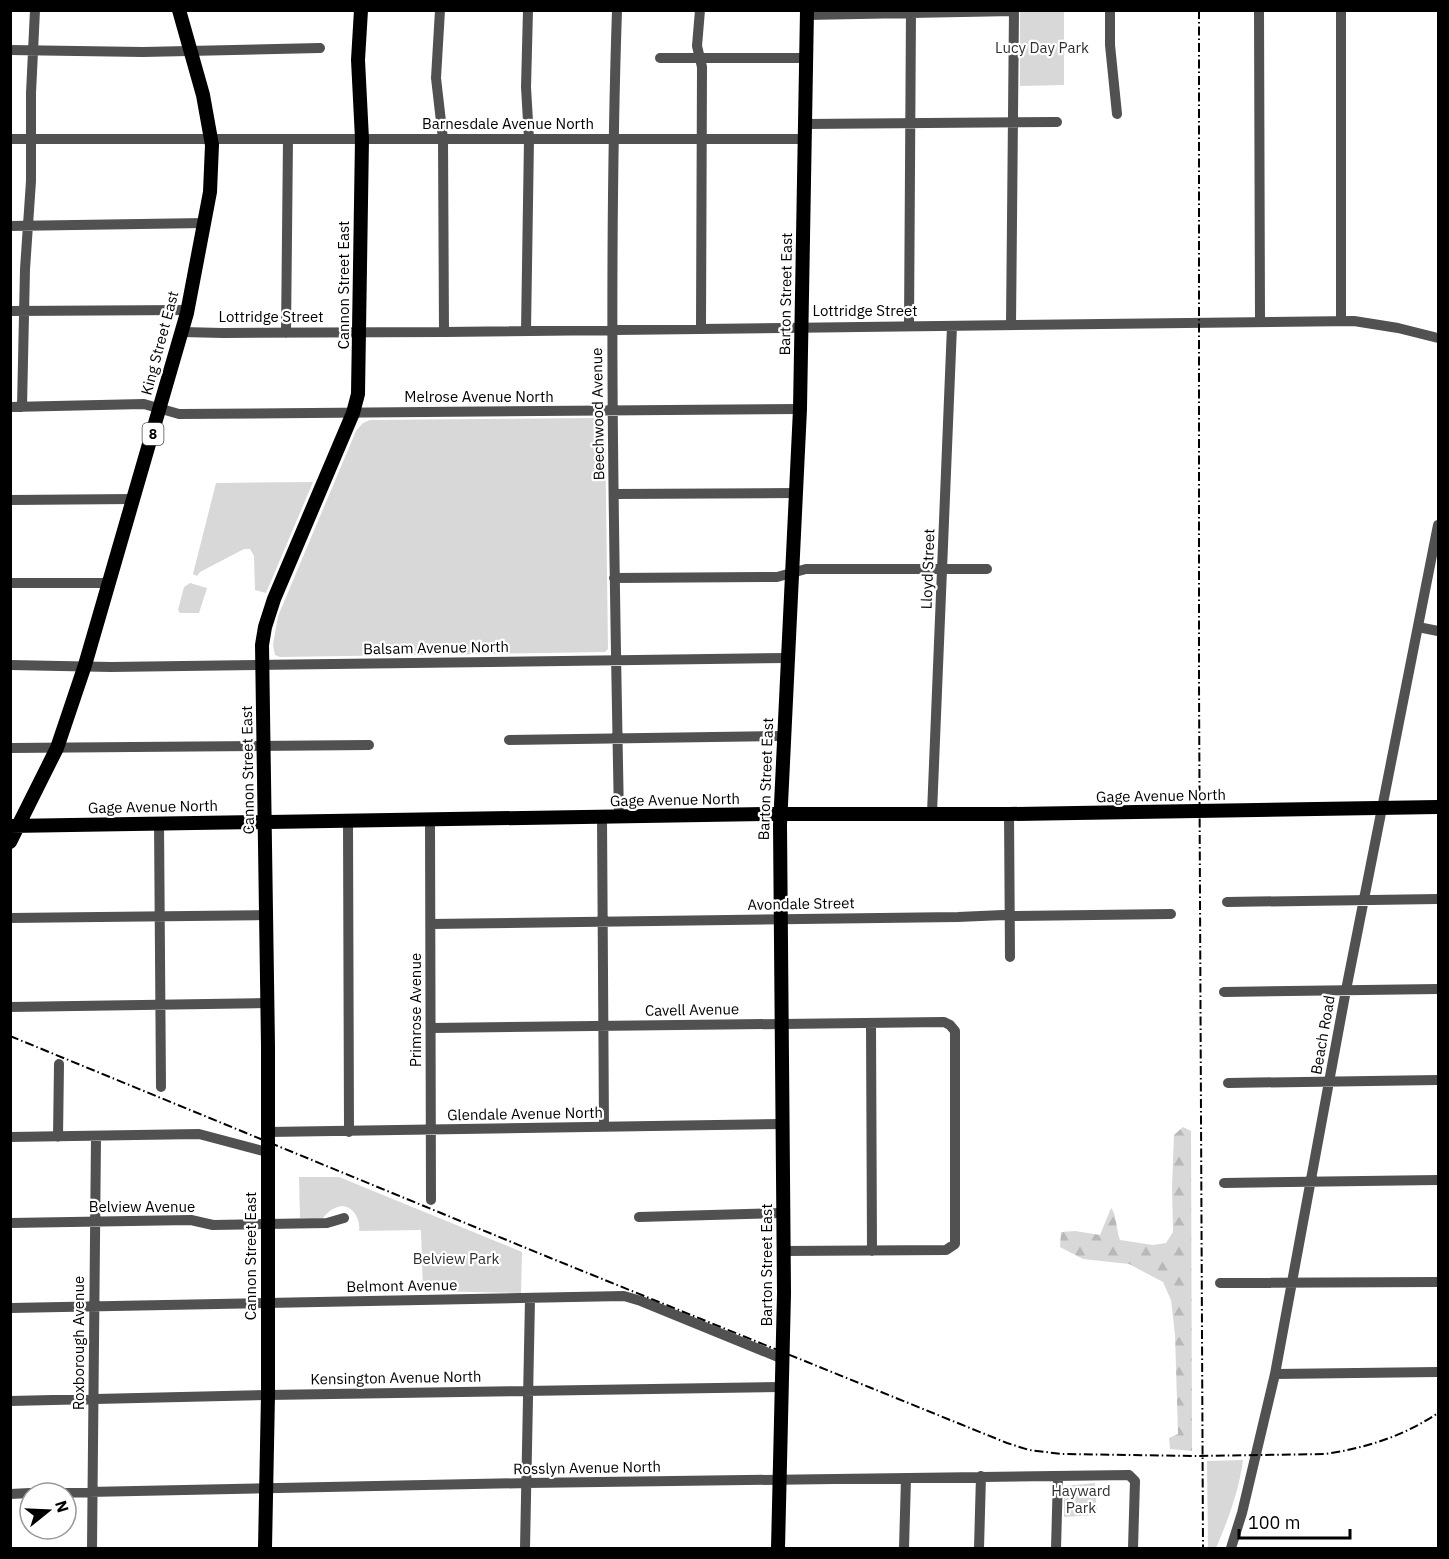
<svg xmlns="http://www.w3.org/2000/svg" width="1449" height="1559" viewBox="0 0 1449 1559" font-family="'IBM Plex Sans',sans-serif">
	<defs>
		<pattern id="forest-firs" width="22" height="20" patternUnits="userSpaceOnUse" patternTransform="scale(1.5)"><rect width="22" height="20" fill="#d8d8d8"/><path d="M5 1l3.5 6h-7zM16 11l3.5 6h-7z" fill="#b8b8b8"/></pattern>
	</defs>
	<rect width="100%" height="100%" fill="#fff"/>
	<!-- green -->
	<path fill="#d8d8d8" d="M1020 11H1064V85L1020 86Z
		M602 418 605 423 608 649 605 652 280 657 275 655 273 645 278 616 356 431 363 423 370 420Z
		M313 482 266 593 255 590 254 556 250 549H244L200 572 197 576 193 574 216 483Z
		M190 583 207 588 199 613H180L178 610 184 587Z
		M299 1177H339L522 1252 521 1293 423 1291 421 1230 359 1231C361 1217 350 1201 335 1208 330 1210 326 1214 323 1218H300Z
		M1243 1460C1239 1491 1228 1520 1216 1548H1208L1207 1461Z
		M1095 1483 1097 1515 1064 1517V1486Z"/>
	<!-- forest -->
	<path fill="url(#forest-firs)" d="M1183 1127 1191 1131 1192 1451 1170 1449 1169 1438 1178 1434 1175 1335 1171 1300 1163 1282 1129 1264 1083 1259 1060 1247 1061 1232 1075 1231 1100 1235 1111 1208C1117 1215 1116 1230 1120 1240L1153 1245 1166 1243 1173 1232 1172 1187 1174 1135Z"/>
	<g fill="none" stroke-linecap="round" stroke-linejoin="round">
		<!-- minor -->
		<path stroke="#515151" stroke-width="10" d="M440 10 436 78 443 139 444 332
			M617 10C608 279 614 548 619 817
			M700 10 697 46 702 67 701 329
			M1110 10V45L1117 114
			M1259 10 1260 322
			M807 15 1014 11
			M10 50 143 52 320 48
			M660 58H806
			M805 124 1057 122
			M10 139H805
			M10 226 205 223
			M10 311 187 310
			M1341 321V10
			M1011 325 1014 10
			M909 326 911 10
			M526 331 529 139 526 87 528 10
			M182 332 223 333 444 332 1354 321 1398 328 1438 338
			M286 333 288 139
			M10 407 144 404 179 414 800 409
			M22 407 25 269 31 181V93L35 10
			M614 494 795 493
			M10 500 133 499
			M614 578 777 577 806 569H987
			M10 583H108
			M1418 627 1438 631
			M10 665 111 667 788 658
			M509 740 784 736
			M10 748 369 745
			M932 813 952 326
			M1009 814 1010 957
			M602 818 604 1127
			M430 819 431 1200
			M348 820 349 1132
			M159 823 161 1087
			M1227 902 1438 899
			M10 918 267 915
			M431 924 958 917 1003 915 1010 916 1171 914
			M1224 992 1438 989
			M10 1007 267 1003
			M871 1024 872 1251
			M432 1028 944 1022 950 1025 955 1031V1244L946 1250 784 1251
			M1228 1083 1438 1080
			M268 1132 783 1124
			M10 1137 199 1134 267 1152
			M58 1137 59 1064
			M1224 1183 1438 1180
			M639 1217 783 1213
			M10 1223 191 1220 213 1225 267 1224 327 1223 344 1218
			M1220 1283 1438 1282
			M10 1308 624 1296 641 1301 783 1359
			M1275 1374 1438 1372
			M10 1401 268 1395 782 1387
			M40 1493 527 1483 1129 1475 1135 1481 1133 1548
			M10 1494 30 1493
			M92 1548 96 1137
			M525 1548 530 1299
			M904 1548 906 1478
			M979 1548 981 1476
			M1056 1548 1058 1476
			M1231 1548 1242 1513 1275 1374 1346 990 1438 525"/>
		<!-- major -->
		<path stroke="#000" stroke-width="14" d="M10 826 770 814H1009L1438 807
			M10 842 57 748 85 665 187 313 210 192 212 145 203 95 179 10
			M265 1548 268 1395V1046L262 645 265 627 274 599 353 413 358 394 362 139 358 60 361 10
			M778 1548 784 1293 780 825 800 409 807 10"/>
		<!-- rail -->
		<path stroke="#000" stroke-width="2" stroke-dasharray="9 3 1.5 3" stroke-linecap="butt" d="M1199 10V681L1203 1548
			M10 1036 548 1257 1007 1443 1029 1450 1062 1454 1194 1456 1325 1454C1366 1448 1404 1436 1438 1413"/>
	</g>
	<g text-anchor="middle" stroke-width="4.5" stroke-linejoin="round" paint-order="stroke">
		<!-- shield labels -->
		<rect fill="#fff" stroke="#4c4c4c" stroke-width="1.5" x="142.5" y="423" width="21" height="22" rx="4.5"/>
		<g font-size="14" font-weight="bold" fill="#000">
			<text x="153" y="439">8</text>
		</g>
		<!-- park labels -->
		<g font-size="15" fill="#2f2f2f" stroke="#fff">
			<text x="1042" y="53">Lucy Day Park</text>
			<text x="456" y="1264">Belview Park</text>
			<text x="1081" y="1496">Hayward<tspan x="1081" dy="17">Park</tspan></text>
		</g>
		<!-- street labels -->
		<g font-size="15" fill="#000" stroke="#fff">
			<text x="508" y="129">Barnesdale Avenue North</text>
			<text transform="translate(344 285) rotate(-90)" y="5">Cannon Street East</text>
			<text transform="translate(786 294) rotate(-89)" y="5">Barton Street East</text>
			<text x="865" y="316">Lottridge Street</text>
			<text x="271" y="322">Lottridge Street</text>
			<text transform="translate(160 343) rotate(-75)" y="5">King Street East</text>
			<text x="479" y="402">Melrose Avenue North</text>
			<text transform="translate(598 414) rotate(-91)" y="5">Beechwood Avenue</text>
			<text transform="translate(928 569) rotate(-88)" y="5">Lloyd Street</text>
			<text transform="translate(436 648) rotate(-1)" y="5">Balsam Avenue North</text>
			<text transform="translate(248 770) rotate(-91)" y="5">Cannon Street East</text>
			<text transform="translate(766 779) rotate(-88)" y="5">Barton Street East</text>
			<text transform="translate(1161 796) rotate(-1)" y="5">Gage Avenue North</text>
			<text transform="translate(675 800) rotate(-1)" y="5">Gage Avenue North</text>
			<text transform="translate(153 807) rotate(-1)" y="5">Gage Avenue North</text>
			<text transform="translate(801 904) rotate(-1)" y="5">Avondale Street</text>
			<text transform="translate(416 1010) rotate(-90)" y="5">Primrose Avenue</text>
			<text transform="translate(692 1010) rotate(-1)" y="5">Cavell Avenue</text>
			<text transform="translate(1323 1035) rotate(-80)" y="5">Beach Road</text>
			<text transform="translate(525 1114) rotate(-1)" y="5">Glendale Avenue North</text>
			<text x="142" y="1212">Belview Avenue</text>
			<text transform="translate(251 1256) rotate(-90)" y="5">Cannon Street East</text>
			<text transform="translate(767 1265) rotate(-90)" y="5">Barton Street East</text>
			<text transform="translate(402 1286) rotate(-1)" y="5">Belmont Avenue</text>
			<text transform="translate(79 1343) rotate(-90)" y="5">Roxborough Avenue</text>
			<text transform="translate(396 1378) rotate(-1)" y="5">Kensington Avenue North</text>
			<text transform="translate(587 1468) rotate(-1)" y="5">Rosslyn Avenue North</text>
		</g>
	</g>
	<!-- border -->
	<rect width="1449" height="1559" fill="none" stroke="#000000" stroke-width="24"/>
	<!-- north arrow -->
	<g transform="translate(48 1511) rotate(72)"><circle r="28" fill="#ffffff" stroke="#999999" stroke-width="1.5"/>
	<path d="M0-4.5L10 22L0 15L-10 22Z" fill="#000000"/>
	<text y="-9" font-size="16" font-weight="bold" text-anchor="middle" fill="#000000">N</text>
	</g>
	<!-- scale -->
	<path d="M1239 1529v9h111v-9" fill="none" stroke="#000000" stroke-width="3"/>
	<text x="1248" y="1529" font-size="18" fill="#000000" stroke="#ffffff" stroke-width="4.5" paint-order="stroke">100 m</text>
</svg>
